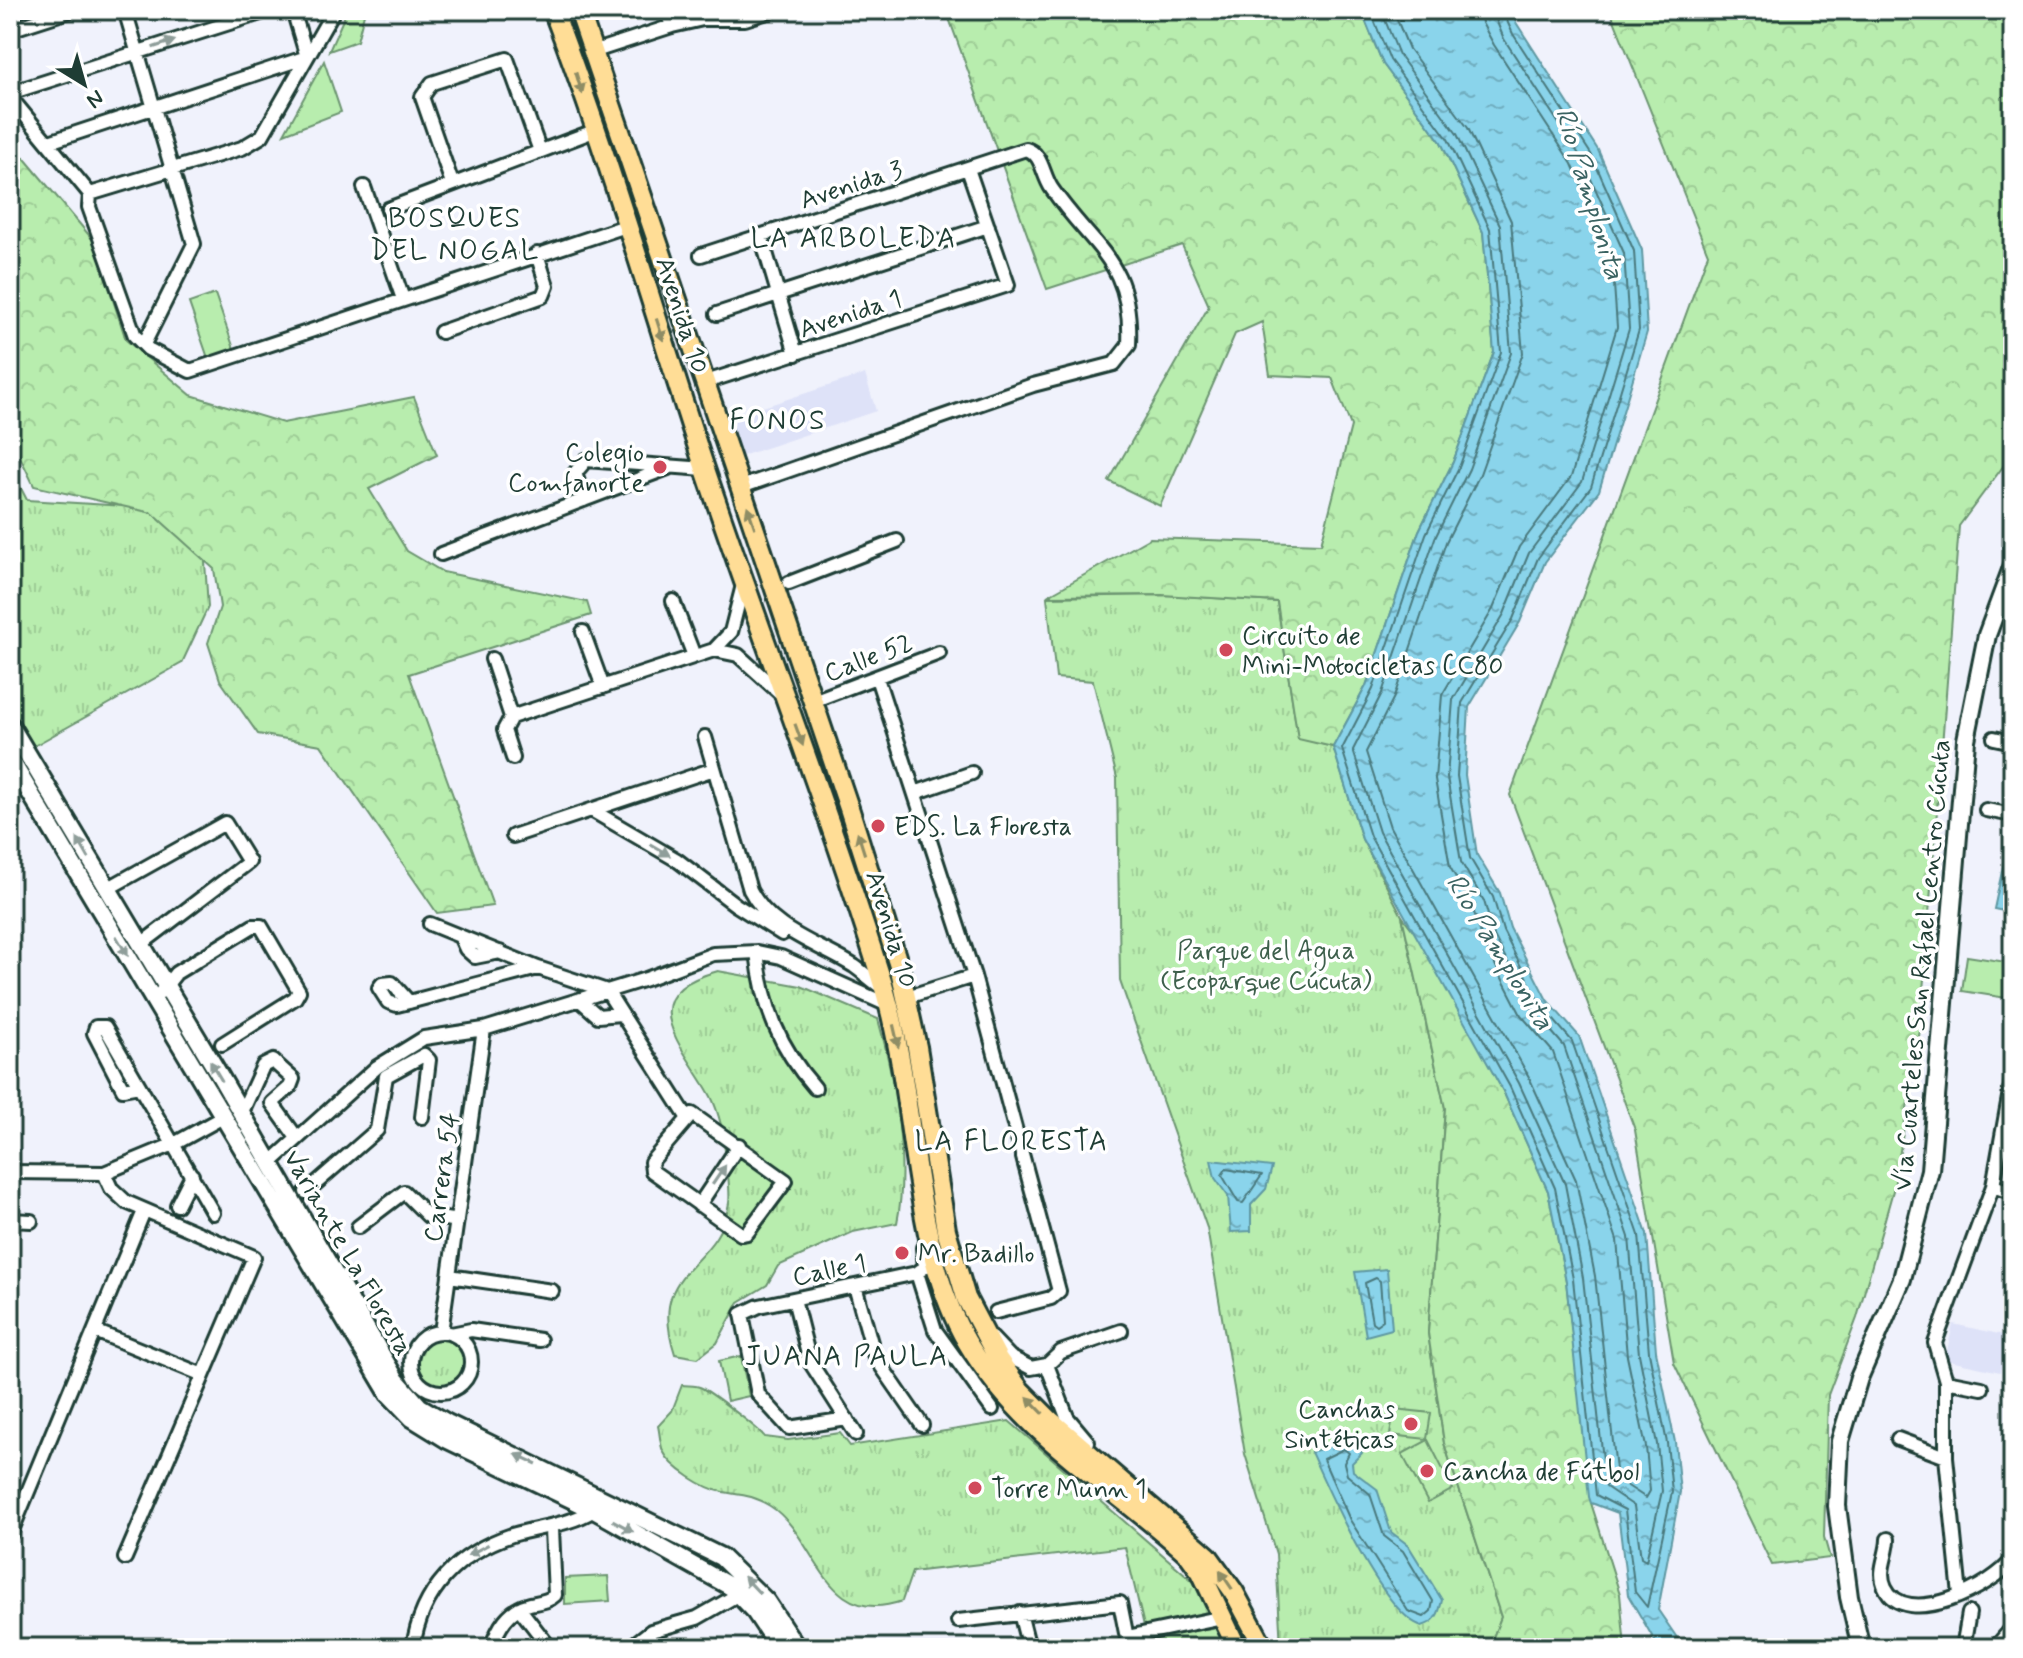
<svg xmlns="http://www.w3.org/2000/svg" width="2023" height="1658" viewBox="0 0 2023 1658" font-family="Mynerve,sans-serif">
	<defs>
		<pattern id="grass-tufts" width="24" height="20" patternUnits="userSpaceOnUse" patternTransform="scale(2)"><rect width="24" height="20" fill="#b8edae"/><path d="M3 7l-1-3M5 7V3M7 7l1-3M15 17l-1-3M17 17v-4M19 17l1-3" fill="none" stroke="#9ecc96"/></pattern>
		<pattern id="forest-crowns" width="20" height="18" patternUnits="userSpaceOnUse" patternTransform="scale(2)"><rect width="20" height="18" fill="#b8edae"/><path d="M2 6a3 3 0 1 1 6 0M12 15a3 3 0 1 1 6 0" fill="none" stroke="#9ecc96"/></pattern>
		<pattern id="water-ripples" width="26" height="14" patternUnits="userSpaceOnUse" patternTransform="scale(2)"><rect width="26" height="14" fill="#8ad4eb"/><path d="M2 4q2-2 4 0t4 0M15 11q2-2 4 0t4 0" fill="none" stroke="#70adbf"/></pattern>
	</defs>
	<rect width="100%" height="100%" fill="#f0f2fc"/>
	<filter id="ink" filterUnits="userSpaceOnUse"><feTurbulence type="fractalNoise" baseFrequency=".0125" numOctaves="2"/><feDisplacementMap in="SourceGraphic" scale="16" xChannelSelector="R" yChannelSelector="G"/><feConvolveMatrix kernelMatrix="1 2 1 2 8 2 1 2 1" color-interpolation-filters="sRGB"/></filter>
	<g filter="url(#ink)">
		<!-- built -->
		<path fill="#dee2f8" d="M865 374 876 411 736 458 723 420Z
			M1953 1324 2008 1336 2000 1372 1945 1360Z"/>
		<!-- grass -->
		<path fill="url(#grass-tufts)" stroke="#6c9571" stroke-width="2" d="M355 10H365L357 41 329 51 345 15Z
			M10 467 27 500 142 507 204 547 208 607 182 663 32 747 10 710Z
			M1166 595 1277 602 1298 738 1333 747 1362 839 1402 916 1445 1108 1428 1333 1444 1443 1501 1617 1489 1648H1281L1276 1554 1245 1454 1207 1228 1120 981 1117 778 1093 681 1056 678 1047 597Z
			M718 971 801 986 878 1019C895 1078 909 1164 897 1223L853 1232 778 1266 767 1285 739 1302 717 1343 698 1358 675 1354C646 1265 718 1272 729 1203 731 1190 726 1158 724 1143 723 1128 716 1104 708 1091 680 1043 631 994 718 971Z
			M413 1362a27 27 0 1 1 54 0a27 27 0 1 1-54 0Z
			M682 1385C689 1386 696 1385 702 1388 713 1394 758 1428 765 1437L788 1440 840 1433 850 1446 1009 1421 1202 1589 1216 1614 1145 1630 1125 1547 912 1572 902 1601C822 1629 818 1536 770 1506 754 1495 741 1495 723 1492 705 1489 671 1468 663 1451 660 1444 660 1434 658 1426L672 1411Z
			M1224 1626 1234 1648H1148L1146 1639Z"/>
		<!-- forest -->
		<path fill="url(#forest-crowns)" stroke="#6c9571" stroke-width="2" d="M946 10H1361L1383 64 1441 142 1483 232 1494 352 1453 462 1419 531 1366 686 1333 747 1298 739 1277 602 1162 595 1047 596 1150 538 1321 544 1351 426 1332 378 1270 375 1262 322 1235 334 1160 506 1109 481 1209 306 1182 245 1047 289Z
			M1610 10H1880L1946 15 2013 10V453L1959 526 1920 1030 1894 1187 1857 1318 1828 1395 1824 1537 1830 1558 1772 1565 1674 1363 1635 1130 1510 795 1708 254Z
			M10 141 94 241 126 340 191 395 283 423 414 397 437 455 369 489 407 551 443 572 587 602 591 615 409 674 493 906 437 913 321 745 258 734 220 680 208 643 220 607 214 569 152 513 34 486 10 436Z
			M1402 916 1425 946 1503 1091 1548 1191 1566 1281 1591 1503 1620 1594 1625 1648H1489L1501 1617 1444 1443 1428 1333 1445 1108Z"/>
		<!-- garden -->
		<path fill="#b8edae" stroke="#6c9571" stroke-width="2" d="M324 61 341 112 284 134Z
			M215 294 234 349 208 358 189 303Z
			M1967 956 2013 963V999L1962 991Z
			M741 1356 749 1396 727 1401 719 1361Z
			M1394 1409 1431 1413 1427 1439 1390 1435Z
			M1428 1440 1453 1489 1428 1503 1402 1454Z
			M608 1576 610 1601 565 1604V1578Z"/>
		<!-- water -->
		<path fill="url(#water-ripples)" stroke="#5f98a2" stroke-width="2" d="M1361 10H1508L1598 150 1642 250 1647 332 1599 491 1545 562 1520 622 1469 707 1465 775 1477 855 1500 893 1510 928 1547 1000 1579 1036 1647 1234 1656 1351 1675 1442 1680 1492 1658 1610 1684 1648H1659L1628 1595 1618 1513 1591 1503 1589 1497 1566 1281 1548 1191 1503 1091 1362 839 1333 747 1366 686 1419 531 1453 462 1494 352 1483 232 1441 142 1383 64Z
			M2004 862 2013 864V913L1994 909Z
			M1211 1160 1272 1167 1266 1189 1251 1205V1231L1231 1232 1228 1196 1215 1178Z
			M1387 1269 1392 1329 1366 1336 1355 1272Z
			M1355 1438 1362 1453 1352 1463 1353 1471 1377 1489 1391 1532 1408 1545 1442 1600C1439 1614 1436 1622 1422 1626 1383 1615 1328 1490 1311 1452Z"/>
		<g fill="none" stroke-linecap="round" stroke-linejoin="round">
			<!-- shore -->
			<path stroke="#4a797d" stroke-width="2" d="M1370 10 1390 60 1448 139 1490 229 1501 352 1460 465 1426 534 1373 689 1342 749 1370 836 1510 1087 1555 1188 1573 1279 1596 1495 1625 1510 1635 1592 1647 1607 1672 1492 1667 1443 1649 1352 1639 1235 1572 1041 1540 1004 1503 931 1493 897 1470 858 1457 776 1462 703 1513 619 1538 558 1591 487 1639 330 1634 251 1591 154 1513 34 1502 10
				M1381 10 1399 55 1457 134 1500 225 1511 353 1469 469 1435 538 1382 693 1353 750 1379 832 1519 1083 1565 1184 1583 1278 1606 1487 1634 1506 1641 1558 1646 1561 1662 1491 1657 1444 1639 1354 1629 1237 1564 1046 1532 1009 1494 936 1484 901 1461 862 1447 777 1453 700 1504 614 1529 553 1582 482 1629 329 1624 253 1582 159 1504 39 1492 10
				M1393 10 1409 49 1468 128 1511 221 1523 353 1480 474 1446 542 1394 697 1366 752 1390 827 1529 1077 1576 1180 1595 1276 1617 1479 1646 1498 1650 1491 1646 1447 1627 1356 1617 1240 1553 1052 1521 1015 1483 941 1472 906 1450 867 1435 779 1442 695 1493 609 1519 547 1571 477 1617 327 1612 256 1572 164 1494 45 1482 23 1480 10
				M1226 1169 1262 1175 1243 1203 1238 1202 1222 1175Z
				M1376 1278 1380 1281 1383 1320 1376 1325 1372 1322 1365 1283Z
				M1344 1449 1349 1453 1344 1463 1347 1475 1370 1494 1384 1536 1403 1551 1433 1601 1431 1611 1424 1617 1408 1611 1350 1520 1323 1459Z"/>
			<defs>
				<path id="street" d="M125 10 194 244 144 344
					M666 10 672 26
					M10 30 72 10
					M595 51 672 26 703 19H745L774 10
					M10 93 270 10
					M10 97 90 194 89 207 135 336 148 349 190 371 626 226
					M49 142 307 57 293 10
					M452 183 422 97 432 83 507 59 540 151
					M364 187 403 299
					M90 194 242 148 262 136 334 10
					M388 209 594 131
					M761 236 796 354
					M701 255 1026 149C1043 154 1042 175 1052 189 1094 250 1133 261 1129 345L1114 364 1033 385 741 487
					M717 314 988 226
					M441 332 543 296 547 286 537 254
					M706 382 1008 285 968 169
					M584 500 575 473 586 460 705 469
					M441 554 668 468
					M789 583 897 541
					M673 601 694 656
					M583 632 603 687
					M714 650 738 655 779 692
					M492 659 511 717
					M877 678 974 976 1059 1291 1051 1298 996 1312
					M813 701 939 653
					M705 737 750 890C771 931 817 943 854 966 864 973 873 982 884 989
					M1994 738 2013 742
					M513 758 504 730 511 717 714 650 731 632 743 585
					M915 793 972 773
					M1986 810 2013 815
					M593 811 677 860 736 905 782 934
					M513 836 714 769
					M107 889 225 823 249 862 140 945
					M430 924 538 968 607 991 687 1117
					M460 936 466 949 475 957 500 952
					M757 952C763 1007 779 1047 815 1088
					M161 992 176 973 253 926H261L299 991 295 998 222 1044
					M907 997 974 976
					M580 1000 598 1016 620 1014
					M409 1002 392 983 382 984 379 988 388 1002 397 1005 409 1002 538 968
					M139 1086 123 1089 94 1033 96 1027H105L213 1213
					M241 1114 263 1066 273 1061 293 1079 290 1087 272 1103 297 1138
					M692 1114 786 1181 747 1233 741 1234 652 1171 651 1162Z
					M269 1164 377 1067 424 1038 484 1029 646 979 713 954 757 952 781 957 888 1005
					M10 1172 104 1173
					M1993 1186 2013 1193
					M306 1192 377 1130 386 1076 424 1055 429 1060 422 1117
					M177 1205 192 1175
					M699 1205 739 1145
					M10 1220 31 1221
					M358 1227 404 1192 428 1216 457 1221
					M917 1273 935 1330 992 1409
					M449 1276 552 1291
					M855 1286 875 1357 922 1425
					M794 1299 810 1362 856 1434
					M95 1331 203 1375
					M441 1332 484 1029
					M411 1362a30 30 0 1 1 60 0a30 30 0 1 1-60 0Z
					M451 1334 471 1330 540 1340
					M992 1338 1010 1357 1031 1368 1047 1365 1061 1352 1121 1331
					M1047 1365 1067 1417 1088 1442
					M1946 1381 1982 1388
					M847 1419 789 1428 758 1394 742 1314 759 1306 917 1273 925 1267 923 1248 931 1242
					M1898 1439 1946 1457
					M10 1535 144 1211
					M1888 1539C1888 1555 1877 1571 1885 1587 1905 1631 1994 1586 2013 1559
					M125 1558 254 1257 126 1202 111 1188 104 1173 174 1144 223 1117
					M1960 1595 1946 1457V1381L1935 1343 1993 1186 2013 1075
					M519 1608 550 1648
					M1020 1613 1029 1648
					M958 1621 1120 1603 1129 1648
					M1127 1637 1223 1617
					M413 1648C421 1590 458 1553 512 1535 541 1526 567 1526 594 1510
					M491 1648C498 1628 508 1609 530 1604 539 1602 548 1602 555 1595L552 1529
					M629 1648 651 1631 697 1618 739 1594
					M1963 1648 1969 1613
					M1995 1648 2013 1627"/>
				<path id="secondary" d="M10 725 220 1076 396 1380 420 1407 447 1423 721 1557 766 1601 797 1648
					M10 759 389 1394 412 1418 446 1439 594 1510 731 1587 755 1612 779 1648
					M1861 1648 1849 1597 1837 1506 1840 1441 1859 1378 1902 1279 1930 1170 1966 740 1987 635 2013 565"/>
				<path id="primary" d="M553 10C610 159 654 314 704 466 762 639 829 810 883 985 917 1095 910 1245 967 1342 1021 1434 1111 1484 1188 1554L1201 1572 1237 1648
					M579 10 849 808 899 966 917 1047 946 1230 966 1298 998 1359 1020 1390 1050 1420 1208 1556 1234 1592 1264 1648"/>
			</defs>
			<!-- street casing -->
			<use href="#street" stroke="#1f3d34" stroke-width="18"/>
			<!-- secondary casing -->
			<use href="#secondary" stroke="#1f3d34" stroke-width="22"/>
			<!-- primary casing -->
			<use href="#primary" stroke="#1f3d34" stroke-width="24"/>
			<!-- street -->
			<use href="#street" stroke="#fff" stroke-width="12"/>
			<!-- secondary -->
			<use href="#secondary" stroke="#fff" stroke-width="16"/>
			<!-- primary -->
			<use href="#primary" stroke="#ffdd96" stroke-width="18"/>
		</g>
		<!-- one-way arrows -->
		<defs><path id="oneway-solid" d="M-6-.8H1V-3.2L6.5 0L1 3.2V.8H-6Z" transform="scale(2)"/></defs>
		<g fill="#8f9e9a">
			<use href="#oneway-solid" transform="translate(164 44) rotate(-18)"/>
			<use href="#oneway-solid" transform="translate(83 848) rotate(-120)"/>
			<use href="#oneway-solid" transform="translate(660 850) rotate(30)"/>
			<use href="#oneway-solid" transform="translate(122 946) rotate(59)"/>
			<use href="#oneway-solid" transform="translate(216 1071) rotate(-121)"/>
			<use href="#oneway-solid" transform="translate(719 1175) rotate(-56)"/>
			<use href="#oneway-solid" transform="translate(526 1459) rotate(-155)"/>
			<use href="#oneway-solid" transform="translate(623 1526) rotate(29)"/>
			<use href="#oneway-solid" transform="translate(478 1550) rotate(152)"/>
			<use href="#oneway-solid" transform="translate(752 1585) rotate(-133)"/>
		</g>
		<g fill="#8f8d65">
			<use href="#oneway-solid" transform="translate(579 83) rotate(73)"/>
			<use href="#oneway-solid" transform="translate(660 330) rotate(72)"/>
			<use href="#oneway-solid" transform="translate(751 517) rotate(-109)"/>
			<use href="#oneway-solid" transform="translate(799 735) rotate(70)"/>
			<use href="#oneway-solid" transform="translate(861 843) rotate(-108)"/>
			<use href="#oneway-solid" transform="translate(896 1036) rotate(77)"/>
			<use href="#oneway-solid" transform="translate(1035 1405) rotate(-134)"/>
			<use href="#oneway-solid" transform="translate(1226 1580) rotate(-124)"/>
		</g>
	</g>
	<!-- markers -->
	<g fill="#d1495b" stroke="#fff" stroke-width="3">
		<circle cx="660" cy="467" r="8"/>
		<circle cx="1226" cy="650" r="8"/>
		<circle cx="878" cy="826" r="8"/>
		<circle cx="902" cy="1253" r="8"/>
		<circle cx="1411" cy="1424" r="8"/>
		<circle cx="1427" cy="1471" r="8"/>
		<circle cx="975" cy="1488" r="8"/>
	</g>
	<g text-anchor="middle" stroke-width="7" stroke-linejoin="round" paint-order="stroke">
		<!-- street labels -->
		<g font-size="26" fill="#1f3d34" stroke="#fff">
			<text transform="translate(851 184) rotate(-18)" y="9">Avenida 3</text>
			<text transform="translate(850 313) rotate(-18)" y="9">Avenida 1</text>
			<text transform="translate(683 315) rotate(72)" y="9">Avenida 10</text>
			<text transform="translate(868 657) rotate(-21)" y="9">Calle 52</text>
			<text transform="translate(892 929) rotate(73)" y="9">Avenida 10</text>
			<text transform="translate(1921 965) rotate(-85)" y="9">Vía Cuarteles San Rafael Centro Cúcuta</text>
			<text transform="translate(441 1177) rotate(-82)" y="9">Carrera 54</text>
			<text transform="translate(349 1252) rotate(60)" y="9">Variante La Floresta</text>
			<text transform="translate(829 1269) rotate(-12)" y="9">Calle 1</text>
		</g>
		<!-- poi labels -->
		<g font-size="26" fill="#1f3d34" stroke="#fff" text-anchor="start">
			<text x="644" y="461" text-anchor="end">Colegio<tspan x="644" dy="30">Comfanorte</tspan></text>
			<text x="1242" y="644">Circuito de<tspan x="1242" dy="30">Mini-Motocicletas CC80</tspan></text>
			<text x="894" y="835">EDS. La Floresta</text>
			<text x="918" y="1262">Mr. Badillo</text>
			<text x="1395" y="1418" text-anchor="end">Canchas<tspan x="1395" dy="30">Sintéticas</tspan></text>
			<text x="1443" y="1480">Cancha de Fútbol</text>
			<text x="991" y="1497">Torre Munn 1</text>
		</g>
		<!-- park labels -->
		<g font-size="26" fill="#3e604c" stroke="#fff">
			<text x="1266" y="959">Parque del Agua<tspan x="1266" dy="30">(Ecoparque Cúcuta)</tspan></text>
		</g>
		<!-- water labels -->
		<g font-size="28" font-style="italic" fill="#3a6362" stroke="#fff">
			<text transform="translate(1591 193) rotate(73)" y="10">Río Pamplonita</text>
			<text transform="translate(1501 951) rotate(58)" y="10">Río Pamplonita</text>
		</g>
		<!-- neighbourhood labels -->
		<g font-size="28" letter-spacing="2" fill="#1f3d34" stroke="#fff">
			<text x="455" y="227">BOSQUES<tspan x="455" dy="32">DEL NOGAL</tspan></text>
			<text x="854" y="247">LA ARBOLEDA</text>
			<text x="778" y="429">FONOS</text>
			<text x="1012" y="1150">LA FLORESTA</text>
			<text x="847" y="1365">JUANA PAULA</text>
		</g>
	</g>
	<!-- margin -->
	<rect width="2023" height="1658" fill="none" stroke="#fff" stroke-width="40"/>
	<rect x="20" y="20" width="1983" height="1618" fill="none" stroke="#1f3d34" stroke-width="3" filter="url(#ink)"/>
	<!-- north arrow -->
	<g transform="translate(84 84) rotate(143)" stroke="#ffffff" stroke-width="6" paint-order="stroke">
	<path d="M0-6L14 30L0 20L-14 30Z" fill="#1f3d34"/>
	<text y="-12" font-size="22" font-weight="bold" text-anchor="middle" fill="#1f3d34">N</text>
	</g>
</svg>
